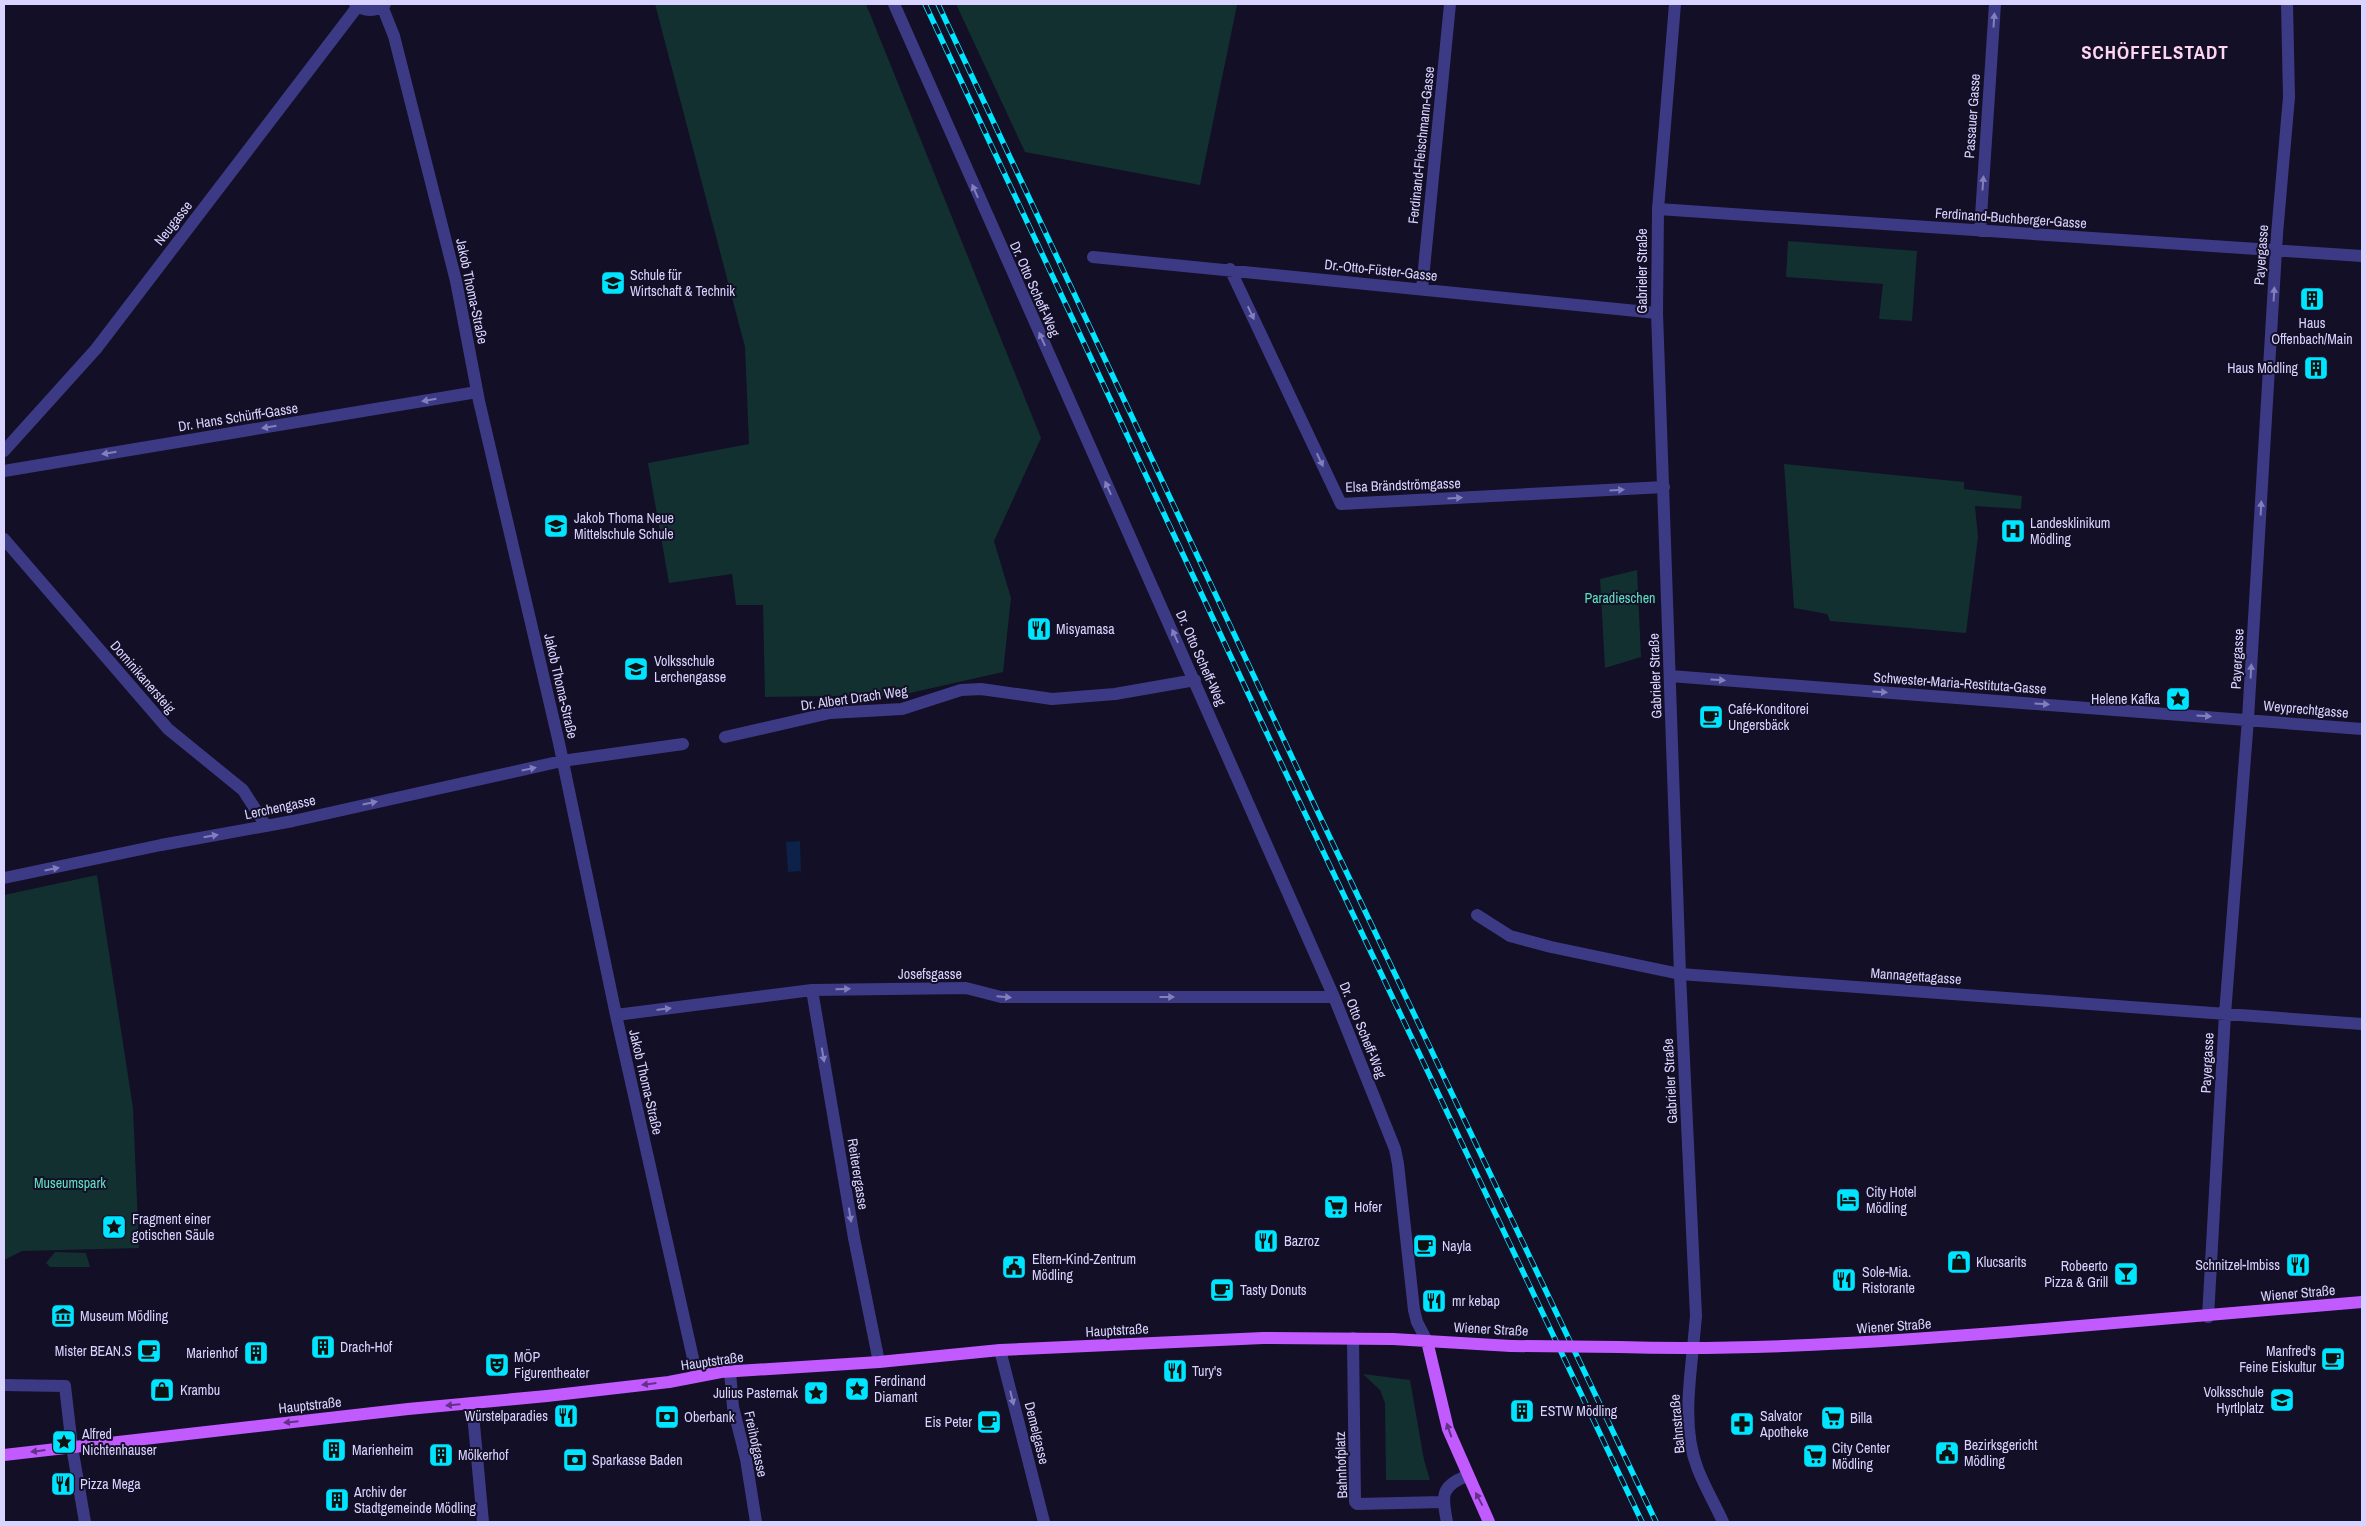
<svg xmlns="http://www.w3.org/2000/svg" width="2366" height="1526" viewBox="0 0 2366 1526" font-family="'Archivo Narrow',sans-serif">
	<rect width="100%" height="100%" fill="#130f26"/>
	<!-- green -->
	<path fill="#12302f" d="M655 4H866L1041 438 994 541 1011 598 1003 672 901 695 765 697 763 605H736L732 574 669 583 648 463 749 444 745 347Z
		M956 4 1237 5 1200 185 1025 152Z
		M1788 241 1917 251 1912 321 1879 319 1883 284 1786 277Z
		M1784 464 1964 482V489L2022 496 2021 509 1975 506 1978 537 1966 633 1830 621 1827 614 1794 608Z
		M1637 570 1641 657 1605 668 1600 579Z
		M97 875 133 1108 139 1248 22 1251 4 1260V895Z
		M55 1252 86 1253 90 1267H50L46 1263Z
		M1363 1374 1410 1380 1424 1460 1430 1480H1386L1385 1403 1380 1390Z"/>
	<!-- water -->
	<path fill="#0c2248" d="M800 841 801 871 788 872 786 842Z"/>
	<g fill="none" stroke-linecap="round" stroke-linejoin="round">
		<!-- pedestrian -->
		<path stroke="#3d3a85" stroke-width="12" d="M72 1447 85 1522"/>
		<!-- minor -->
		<path stroke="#3d3a85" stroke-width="12" d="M355 4C364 12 376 12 385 4
			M894 4 1334 997 1395 1149 1398 1164 1414 1310 1417 1322 1427 1341
			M382 6 394 36 456 281 479 401 559 743 616 1015 697 1376
			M1658 209 2362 256
			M1980 231 1995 4
			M1093 257 1657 313
			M1230 269 1341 504 1664 487
			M1422 289 1450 4
			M4 451 96 349 358 6
			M4 471 477 392
			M4 539 168 729 243 790 266 826
			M1670 676 2362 729
			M725 737 830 713 902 709 961 690 981 689 1052 699 1115 694 1195 680
			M4 878 161 845 293 821 562 761 683 744
			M1477 915 1510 936 1551 947 1680 974 2362 1024
			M812 990 854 1238 879 1362
			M616 1015 812 990 966 988 1001 997H1334
			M2208 1317 2225 1014 2248 719 2277 234 2289 97 2287 4
			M1353 1338 1355 1502 1357 1504 1443 1502
			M1693 1348C1689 1386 1683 1430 1697 1467 1704 1486 1715 1504 1723 1522
			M1000 1350 1044 1522
			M730 1372 733 1407 746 1459 756 1522
			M4 1385 65 1386 72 1447
			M472 1403 483 1522
			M1447 1522C1442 1496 1440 1486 1467 1476"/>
		<!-- tertiary -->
		<path stroke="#3d3a85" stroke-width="12" d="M1675 4 1658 209 1657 313 1680 974 1696 1316 1693 1348"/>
		<!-- primary -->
		<path stroke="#c25bff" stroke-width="12" d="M1427 1341 1448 1429 1489 1522
			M1619 1347C1749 1351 1878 1342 2008 1332 2126 1323 2244 1313 2362 1302
			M4 1455 408 1409 547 1396 669 1382 721 1372 879 1362 1000 1350 1263 1338 1393 1339 1511 1346"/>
		<defs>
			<path id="rail" d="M925 4 1262 723 1642 1522
				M938 4 1314 804 1656 1522"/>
		</defs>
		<!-- rail casing -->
		<use href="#rail" stroke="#00e5ff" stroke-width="5.5"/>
		<!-- rail -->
		<use href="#rail" stroke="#130f26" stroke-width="4" stroke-dasharray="11" stroke-linecap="butt"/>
		<!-- primary-bridge -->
		<path stroke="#c25bff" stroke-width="12" d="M1511 1346 1619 1347"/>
	</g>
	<!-- one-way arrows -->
	<defs><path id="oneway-solid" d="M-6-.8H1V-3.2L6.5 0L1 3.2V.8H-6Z" transform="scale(1.25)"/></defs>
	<g fill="#837fbc">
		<use href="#oneway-solid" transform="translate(1994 20) rotate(-86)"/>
		<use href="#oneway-solid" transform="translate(1983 183) rotate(-86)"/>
		<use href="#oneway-solid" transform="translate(975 191) rotate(-114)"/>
		<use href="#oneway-solid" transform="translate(2274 294) rotate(-87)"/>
		<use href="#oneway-solid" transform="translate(1251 313) rotate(65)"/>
		<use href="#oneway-solid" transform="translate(1042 339) rotate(-114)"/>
		<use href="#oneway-solid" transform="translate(429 400) rotate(170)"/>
		<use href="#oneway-solid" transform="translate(269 427) rotate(171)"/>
		<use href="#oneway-solid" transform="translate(109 453) rotate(171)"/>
		<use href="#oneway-solid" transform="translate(1320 460) rotate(65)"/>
		<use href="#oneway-solid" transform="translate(1108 488) rotate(-114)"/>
		<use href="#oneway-solid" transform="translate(1617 490) rotate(-3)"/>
		<use href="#oneway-solid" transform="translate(1455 498) rotate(-3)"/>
		<use href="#oneway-solid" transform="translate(2261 508) rotate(-87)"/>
		<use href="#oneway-solid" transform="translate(1175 636) rotate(-114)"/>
		<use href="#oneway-solid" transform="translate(2251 671) rotate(-87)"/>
		<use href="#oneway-solid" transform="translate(1718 680) rotate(4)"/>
		<use href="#oneway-solid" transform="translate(1880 692) rotate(4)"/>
		<use href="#oneway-solid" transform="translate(2042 704) rotate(4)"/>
		<use href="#oneway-solid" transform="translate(2204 716) rotate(4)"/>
		<use href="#oneway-solid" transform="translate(529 769) rotate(-12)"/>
		<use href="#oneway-solid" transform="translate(370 803) rotate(-12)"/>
		<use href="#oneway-solid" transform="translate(211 836) rotate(-10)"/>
		<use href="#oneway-solid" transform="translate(52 869) rotate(-11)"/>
		<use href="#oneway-solid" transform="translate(843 989) rotate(-1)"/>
		<use href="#oneway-solid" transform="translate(1004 997) rotate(5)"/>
		<use href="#oneway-solid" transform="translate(1167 997)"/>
		<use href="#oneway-solid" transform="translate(664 1009) rotate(-7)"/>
		<use href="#oneway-solid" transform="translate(823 1055) rotate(80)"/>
		<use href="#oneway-solid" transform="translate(850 1215) rotate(81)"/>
		<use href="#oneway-solid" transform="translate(1012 1398) rotate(76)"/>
	</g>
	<g fill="#623188">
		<use href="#oneway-solid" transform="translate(649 1384) rotate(173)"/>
		<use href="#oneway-solid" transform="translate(453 1405) rotate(175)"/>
		<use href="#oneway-solid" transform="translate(291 1422) rotate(174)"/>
		<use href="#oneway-solid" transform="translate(1449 1430) rotate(-109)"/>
		<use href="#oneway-solid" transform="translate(38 1451) rotate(173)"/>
		<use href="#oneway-solid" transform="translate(1479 1499) rotate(-118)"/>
	</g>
	<!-- icons -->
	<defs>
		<symbol id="school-square" viewBox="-11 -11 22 22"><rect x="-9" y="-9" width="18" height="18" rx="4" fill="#00e5ff" stroke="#130f26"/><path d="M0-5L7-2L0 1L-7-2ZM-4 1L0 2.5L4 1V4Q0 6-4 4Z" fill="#111"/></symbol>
		<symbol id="building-square" viewBox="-11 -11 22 22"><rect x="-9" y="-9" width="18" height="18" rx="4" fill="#00e5ff" stroke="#130f26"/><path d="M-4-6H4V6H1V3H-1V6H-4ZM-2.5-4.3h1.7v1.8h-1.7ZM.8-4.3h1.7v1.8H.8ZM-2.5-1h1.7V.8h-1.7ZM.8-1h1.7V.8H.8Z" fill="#111"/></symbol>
		<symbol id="hospital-square" viewBox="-11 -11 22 22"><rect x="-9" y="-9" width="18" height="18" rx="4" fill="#00e5ff" stroke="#130f26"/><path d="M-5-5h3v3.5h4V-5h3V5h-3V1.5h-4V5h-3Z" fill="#111"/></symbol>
		<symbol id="restaurant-square" viewBox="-11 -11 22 22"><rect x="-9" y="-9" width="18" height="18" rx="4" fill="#00e5ff" stroke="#130f26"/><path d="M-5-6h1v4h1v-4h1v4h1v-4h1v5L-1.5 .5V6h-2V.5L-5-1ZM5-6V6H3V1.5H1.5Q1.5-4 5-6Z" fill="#111"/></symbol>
		<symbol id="sight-square" viewBox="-11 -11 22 22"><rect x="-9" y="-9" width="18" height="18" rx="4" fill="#00e5ff" stroke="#130f26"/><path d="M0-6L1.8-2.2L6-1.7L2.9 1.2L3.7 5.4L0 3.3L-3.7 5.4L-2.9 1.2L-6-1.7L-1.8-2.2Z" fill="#111"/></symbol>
		<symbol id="cafe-square" viewBox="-11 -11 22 22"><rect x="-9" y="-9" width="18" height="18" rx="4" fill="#00e5ff" stroke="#130f26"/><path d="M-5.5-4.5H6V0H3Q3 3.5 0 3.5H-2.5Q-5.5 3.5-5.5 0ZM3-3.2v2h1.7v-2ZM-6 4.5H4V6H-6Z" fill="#111"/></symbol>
		<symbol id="hotel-square" viewBox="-11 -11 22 22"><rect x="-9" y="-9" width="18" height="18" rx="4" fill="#00e5ff" stroke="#130f26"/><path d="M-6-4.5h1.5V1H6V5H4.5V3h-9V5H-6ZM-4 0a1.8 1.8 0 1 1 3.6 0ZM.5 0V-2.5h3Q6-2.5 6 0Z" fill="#111"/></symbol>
		<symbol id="supermarket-square" viewBox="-11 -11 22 22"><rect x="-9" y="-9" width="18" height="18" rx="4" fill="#00e5ff" stroke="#130f26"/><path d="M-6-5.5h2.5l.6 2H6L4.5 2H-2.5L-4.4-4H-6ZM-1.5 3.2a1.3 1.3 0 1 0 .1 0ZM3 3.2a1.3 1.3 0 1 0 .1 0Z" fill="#111"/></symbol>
		<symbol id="shop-square" viewBox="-11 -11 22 22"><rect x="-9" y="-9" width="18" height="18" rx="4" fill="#00e5ff" stroke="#130f26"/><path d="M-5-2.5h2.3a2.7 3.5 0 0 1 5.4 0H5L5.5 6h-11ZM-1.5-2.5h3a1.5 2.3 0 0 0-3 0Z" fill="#111"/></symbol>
		<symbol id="civic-square" viewBox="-11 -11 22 22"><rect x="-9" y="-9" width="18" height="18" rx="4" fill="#00e5ff" stroke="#130f26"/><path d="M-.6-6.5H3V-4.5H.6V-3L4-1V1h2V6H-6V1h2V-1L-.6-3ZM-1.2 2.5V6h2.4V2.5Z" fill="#111"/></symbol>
		<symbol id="bar-square" viewBox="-11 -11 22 22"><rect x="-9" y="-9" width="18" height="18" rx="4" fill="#00e5ff" stroke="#130f26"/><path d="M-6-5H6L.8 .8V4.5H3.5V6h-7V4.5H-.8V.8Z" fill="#111"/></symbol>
		<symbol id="museum-square" viewBox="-11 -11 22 22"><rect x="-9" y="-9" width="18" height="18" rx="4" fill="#00e5ff" stroke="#130f26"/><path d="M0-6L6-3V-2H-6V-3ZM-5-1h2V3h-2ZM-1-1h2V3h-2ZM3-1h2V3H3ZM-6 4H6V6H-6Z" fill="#111"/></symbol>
		<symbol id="theatre-square" viewBox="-11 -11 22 22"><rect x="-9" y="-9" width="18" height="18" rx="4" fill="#00e5ff" stroke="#130f26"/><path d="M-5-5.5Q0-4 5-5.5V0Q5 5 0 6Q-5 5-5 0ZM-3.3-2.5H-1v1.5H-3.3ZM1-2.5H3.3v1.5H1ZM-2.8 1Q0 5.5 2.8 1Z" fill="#111"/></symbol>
		<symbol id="bank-square" viewBox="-11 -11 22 22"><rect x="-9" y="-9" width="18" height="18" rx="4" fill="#00e5ff" stroke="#130f26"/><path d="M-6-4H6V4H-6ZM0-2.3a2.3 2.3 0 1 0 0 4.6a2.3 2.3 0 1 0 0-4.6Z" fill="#111"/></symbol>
		<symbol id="pharmacy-square" viewBox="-11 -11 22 22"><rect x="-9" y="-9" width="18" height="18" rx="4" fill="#00e5ff" stroke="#130f26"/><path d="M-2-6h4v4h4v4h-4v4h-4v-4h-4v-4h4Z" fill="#111"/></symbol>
	</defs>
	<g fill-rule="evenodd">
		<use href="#school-square" x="599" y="269" width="28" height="28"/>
		<use href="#building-square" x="2298" y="285" width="28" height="28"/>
		<use href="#building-square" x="2302" y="354" width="28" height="28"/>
		<use href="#school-square" x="542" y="512" width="28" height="28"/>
		<use href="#hospital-square" x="1999" y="517" width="28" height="28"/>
		<use href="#restaurant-square" x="1025" y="615" width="28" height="28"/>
		<use href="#school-square" x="622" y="655" width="28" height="28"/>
		<use href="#sight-square" x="2164" y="685" width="28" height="28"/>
		<use href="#cafe-square" x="1697" y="703" width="28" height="28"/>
		<use href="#hotel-square" x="1834" y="1186" width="28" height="28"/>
		<use href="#supermarket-square" x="1322" y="1193" width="28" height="28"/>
		<use href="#sight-square" x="100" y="1213" width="28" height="28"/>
		<use href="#restaurant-square" x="1252" y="1227" width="28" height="28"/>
		<use href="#cafe-square" x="1411" y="1232" width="28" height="28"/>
		<use href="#shop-square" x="1945" y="1248" width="28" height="28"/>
		<use href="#restaurant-square" x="2284" y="1251" width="28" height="28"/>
		<use href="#civic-square" x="1000" y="1253" width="28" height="28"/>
		<use href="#bar-square" x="2112" y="1260" width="28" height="28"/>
		<use href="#restaurant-square" x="1830" y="1266" width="28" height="28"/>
		<use href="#cafe-square" x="1208" y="1276" width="28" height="28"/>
		<use href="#restaurant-square" x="1420" y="1287" width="28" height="28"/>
		<use href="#museum-square" x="49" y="1302" width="28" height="28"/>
		<use href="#building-square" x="309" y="1333" width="28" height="28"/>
		<use href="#cafe-square" x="135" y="1337" width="28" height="28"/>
		<use href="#building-square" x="242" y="1339" width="28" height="28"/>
		<use href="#cafe-square" x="2319" y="1345" width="28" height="28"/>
		<use href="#theatre-square" x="483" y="1351" width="28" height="28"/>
		<use href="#restaurant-square" x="1161" y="1357" width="28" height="28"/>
		<use href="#sight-square" x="843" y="1375" width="28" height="28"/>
		<use href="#shop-square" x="148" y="1376" width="28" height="28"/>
		<use href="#sight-square" x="802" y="1379" width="28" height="28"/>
		<use href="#school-square" x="2268" y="1386" width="28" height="28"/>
		<use href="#building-square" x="1508" y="1397" width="28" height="28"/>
		<use href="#restaurant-square" x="552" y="1402" width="28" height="28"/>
		<use href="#bank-square" x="653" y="1403" width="28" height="28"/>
		<use href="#supermarket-square" x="1819" y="1404" width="28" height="28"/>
		<use href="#cafe-square" x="975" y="1408" width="28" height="28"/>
		<use href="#pharmacy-square" x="1728" y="1410" width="28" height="28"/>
		<use href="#sight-square" x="50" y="1428" width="28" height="28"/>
		<use href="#building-square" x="320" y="1436" width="28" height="28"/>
		<use href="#civic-square" x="1933" y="1439" width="28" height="28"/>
		<use href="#building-square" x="427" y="1441" width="28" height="28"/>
		<use href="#supermarket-square" x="1801" y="1442" width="28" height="28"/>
		<use href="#bank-square" x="561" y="1446" width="28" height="28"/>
		<use href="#restaurant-square" x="49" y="1470" width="28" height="28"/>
		<use href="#building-square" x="323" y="1486" width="28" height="28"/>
	</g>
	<g text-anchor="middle" stroke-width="4" stroke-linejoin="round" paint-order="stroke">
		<!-- street labels -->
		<g font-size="14" fill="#d9d4ff" stroke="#130f26">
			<text transform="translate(1972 116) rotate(-86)" y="5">Passauer Gasse</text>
			<text transform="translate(1421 145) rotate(-84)" y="5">Ferdinand-Fleischmann-Gasse</text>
			<text transform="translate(2011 218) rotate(4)" y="5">Ferdinand-Buchberger-Gasse</text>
			<text transform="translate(173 223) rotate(-52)" y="5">Neugasse</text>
			<text transform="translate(2261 255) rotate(-86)" y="5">Payergasse</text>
			<text transform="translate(1381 270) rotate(6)" y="5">Dr.-Otto-Füster-Gasse</text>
			<text transform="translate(1642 271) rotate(-90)" y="5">Gabrieler Straße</text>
			<text transform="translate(1035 289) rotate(66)" y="5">Dr. Otto Scheff-Weg</text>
			<text transform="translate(472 291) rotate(78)" y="5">Jakob Thoma-Straße</text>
			<text transform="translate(238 417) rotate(-9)" y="5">Dr. Hans Schürff-Gasse</text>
			<text transform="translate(1403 485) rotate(-2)" y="5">Elsa Brändströmgasse</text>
			<text transform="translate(1201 658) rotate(66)" y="5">Dr. Otto Scheff-Weg</text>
			<text transform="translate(2237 659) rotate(-87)" y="5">Payergasse</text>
			<text transform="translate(1655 676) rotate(-92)" y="5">Gabrieler Straße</text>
			<text transform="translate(143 677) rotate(49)" y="5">Dominikanersteig</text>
			<text transform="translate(1960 683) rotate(4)" y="5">Schwester-Maria-Restituta-Gasse</text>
			<text transform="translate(561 686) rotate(77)" y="5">Jakob Thoma-Straße</text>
			<text transform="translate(854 698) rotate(-8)" y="5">Dr. Albert Drach Weg</text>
			<text transform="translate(2306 709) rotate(5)" y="5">Weyprechtgasse</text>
			<text transform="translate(280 807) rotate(-12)" y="5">Lerchengasse</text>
			<text x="930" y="979">Josefsgasse</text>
			<text transform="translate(1916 976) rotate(4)" y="5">Mannagettagasse</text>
			<text transform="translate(1363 1030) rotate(68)" y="5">Dr. Otto Scheff-Weg</text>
			<text transform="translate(2207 1063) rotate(-87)" y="5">Payergasse</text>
			<text transform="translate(1670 1081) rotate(-93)" y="5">Gabrieler Straße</text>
			<text transform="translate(646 1082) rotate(77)" y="5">Jakob Thoma-Straße</text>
			<text transform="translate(858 1174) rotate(81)" y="5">Reiterergasse</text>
			<text transform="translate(2298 1293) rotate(-5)" y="5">Wiener Straße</text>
			<text transform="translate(1894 1326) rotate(-4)" y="5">Wiener Straße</text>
			<text transform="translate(1491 1329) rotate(3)" y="5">Wiener Straße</text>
			<text transform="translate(1117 1330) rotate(-3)" y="5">Hauptstraße</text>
			<text transform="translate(712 1361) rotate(-8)" y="5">Hauptstraße</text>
			<text transform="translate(310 1405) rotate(-6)" y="5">Hauptstraße</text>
			<text transform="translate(1677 1424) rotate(-95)" y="5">Bahnstraße</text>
			<text transform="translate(1037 1433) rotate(76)" y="5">Demelgasse</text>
			<text transform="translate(756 1444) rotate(78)" y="5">Freihofgasse</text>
			<text transform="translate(1341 1465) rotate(-92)" y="5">Bahnhofplatz</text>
		</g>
		<!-- poi labels -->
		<g font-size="14" fill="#d9d4ff" stroke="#130f26" text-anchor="start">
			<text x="630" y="280">Schule für<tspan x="630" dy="16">Wirtschaft &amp; Technik</tspan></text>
			<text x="2312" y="328" text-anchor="middle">Haus<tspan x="2312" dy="16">Offenbach/Main</tspan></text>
			<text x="2298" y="373" text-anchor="end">Haus Mödling</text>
			<text x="574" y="523">Jakob Thoma Neue<tspan x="574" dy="16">Mittelschule Schule</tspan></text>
			<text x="2030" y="528">Landesklinikum<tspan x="2030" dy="16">Mödling</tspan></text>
			<text x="1056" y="634">Misyamasa</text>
			<text x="654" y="666">Volksschule<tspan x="654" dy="16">Lerchengasse</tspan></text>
			<text x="2160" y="704" text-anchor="end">Helene Kafka</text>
			<text x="1728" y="714">Café-Konditorei<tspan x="1728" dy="16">Ungersbäck</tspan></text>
			<text x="1866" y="1197">City Hotel<tspan x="1866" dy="16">Mödling</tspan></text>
			<text x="1354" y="1212">Hofer</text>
			<text x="132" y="1224">Fragment einer<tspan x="132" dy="16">gotischen Säule</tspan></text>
			<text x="1284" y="1246">Bazroz</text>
			<text x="1442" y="1251">Nayla</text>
			<text x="1032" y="1264">Eltern-Kind-Zentrum<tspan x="1032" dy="16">Mödling</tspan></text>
			<text x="1976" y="1267">Klucsarits</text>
			<text x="2280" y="1270" text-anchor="end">Schnitzel-Imbiss</text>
			<text x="2108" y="1271" text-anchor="end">Robeerto<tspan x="2108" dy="16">Pizza &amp; Grill</tspan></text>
			<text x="1862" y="1277">Sole-Mia.<tspan x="1862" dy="16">Ristorante</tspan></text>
			<text x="1240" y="1295">Tasty Donuts</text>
			<text x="1452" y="1306">mr kebap</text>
			<text x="80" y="1321">Museum Mödling</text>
			<text x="340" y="1352">Drach-Hof</text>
			<text x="132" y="1356" text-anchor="end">Mister BEAN.S</text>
			<text x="2316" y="1356" text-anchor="end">Manfred's<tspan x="2316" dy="16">Feine Eiskultur</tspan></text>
			<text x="238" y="1358" text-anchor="end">Marienhof</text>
			<text x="514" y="1362">MÖP<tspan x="514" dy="16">Figurentheater</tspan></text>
			<text x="1192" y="1376">Tury's</text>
			<text x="874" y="1386">Ferdinand<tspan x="874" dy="16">Diamant</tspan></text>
			<text x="180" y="1395">Krambu</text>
			<text x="2264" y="1397" text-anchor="end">Volksschule<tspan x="2264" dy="16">Hyrtlplatz</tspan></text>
			<text x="798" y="1398" text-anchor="end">Julius Pasternak</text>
			<text x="1540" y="1416">ESTW Mödling</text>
			<text x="548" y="1421" text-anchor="end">Würstelparadies</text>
			<text x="1760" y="1421">Salvator<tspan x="1760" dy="16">Apotheke</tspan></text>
			<text x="684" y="1422">Oberbank</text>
			<text x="1850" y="1423">Billa</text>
			<text x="972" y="1427" text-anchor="end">Eis Peter</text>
			<text x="82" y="1439">Alfred<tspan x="82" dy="16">Nichtenhauser</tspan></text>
			<text x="1964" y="1450">Bezirksgericht<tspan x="1964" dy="16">Mödling</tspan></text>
			<text x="1832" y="1453">City Center<tspan x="1832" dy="16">Mödling</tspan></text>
			<text x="352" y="1455">Marienheim</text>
			<text x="458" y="1460">Mölkerhof</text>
			<text x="592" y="1465">Sparkasse Baden</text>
			<text x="80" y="1489">Pizza Mega</text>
			<text x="354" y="1497">Archiv der<tspan x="354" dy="16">Stadtgemeinde Mödling</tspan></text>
		</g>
		<!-- park labels -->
		<g font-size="14" fill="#5fe0c0" stroke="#130f26">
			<text x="1620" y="603">Paradieschen</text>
			<text x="70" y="1188">Museumspark</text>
		</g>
		<!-- district labels -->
		<g font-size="19" font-weight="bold" letter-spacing="1" fill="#ffd6f0" stroke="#130f26">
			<text x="2155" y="59">SCHÖFFELSTADT</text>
		</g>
	</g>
	<!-- border -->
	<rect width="2366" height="1526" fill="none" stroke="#d9d4ff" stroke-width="10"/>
</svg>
